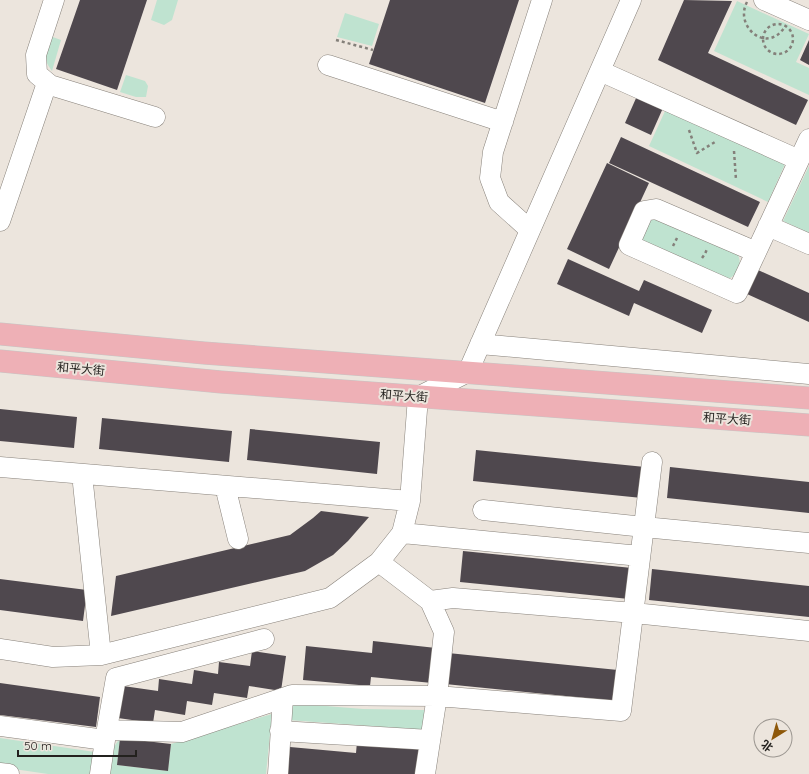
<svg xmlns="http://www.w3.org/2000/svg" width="809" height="774" viewBox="0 0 809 774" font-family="Quicksand,'Noto Sans SC',sans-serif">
	<rect width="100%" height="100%" fill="#ece5dd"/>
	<!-- green -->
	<path fill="#bfe3d0" d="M157 0H178L172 20 164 25 151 20Z
		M737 1 809 34 796 62 809 68V95L714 51Z
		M345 13 379 24 372 46 337 37Z
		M50 36 61 40 52 71C41 56 44 52 50 36Z
		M126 75 145 81 148 86 146 97H136L120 92Z
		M666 109 785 164 768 202 649 146Z
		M809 166V233L783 221Z
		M657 216 738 255C743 266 737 276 726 280L646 244 640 235 648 218Z
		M289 703 363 709 424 710 425 730 288 720Z
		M272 714 266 774H107L111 751 120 738 117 765 168 771 171 744Z
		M0 738 95 752 91 774H48L0 767Z"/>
	<!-- building -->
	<path fill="#4f484e" d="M80 0H147L117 90 56 69Z
		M390 0H519L485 103 369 64Z
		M684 0 732 1 708 53 808 100 796 125 658 60Z
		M809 40V65L800 60Z
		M637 96 663 108 651 135 625 123Z
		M621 137 760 202 748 227 609 163Z
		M607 163 649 183 609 269 567 249Z
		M568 259 639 291 644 280 712 310 702 333 634 303 629 316 557 284Z
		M758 270 809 293V322L747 294Z
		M0 409 77 417 74 448 0 441Z
		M102 418 232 431 229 462 99 449Z
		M250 429 380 442 377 474 247 460Z
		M476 450 645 467 642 498 473 481Z
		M670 467 809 482V513L667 498Z
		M321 511 369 517 348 541 333 555 305 571 111 616 116 576 290 535 313 518Z
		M463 551 632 568 629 599 460 582Z
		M652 569 809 586V617L649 600Z
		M0 579 87 590 83 621 0 610Z
		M373 641 436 648 432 683 371 677 370 686 303 680 306 646 372 653Z
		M252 651 286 656 281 691 249 686 247 698 214 693 212 705 187 701 185 715 155 710 153 723 118 718 123 686 158 691 159 679 192 684 194 670 218 674 219 662 250 666Z
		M448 653 618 670 615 701 445 684Z
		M0 683 100 697 96 727 0 715Z
		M120 738 171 744 168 771 117 765Z
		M357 742 419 748 417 774H287L290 747 356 753Z"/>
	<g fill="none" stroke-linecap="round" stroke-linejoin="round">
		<defs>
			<path id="minor" d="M54 0 36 55 37 74 50 85 155 117
				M764 0 809 20
				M328 65 503 122
				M600 71 799 160
				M0 221 47 83
				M768 226 809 244
				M530 230 499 202 490 178 493 152 542 0
				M756 252 656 209 644 211 629 245 737 293 809 139
				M480 344 809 374
				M0 467 410 501
				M82 474 101 655
				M225 486 238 539
				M483 510 644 527 809 543
				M402 533 640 556
				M379 562 430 601 444 632 437 696 425 774
				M430 601 453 598 634 613 809 631
				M0 649 53 657 101 655 330 598 379 562 402 533 410 501 418 397 468 372 631 0
				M0 726 105 740 100 774
				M107 730 182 732 292 695 437 696 621 711 652 462
				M280 731 430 740
				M105 740 116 678 264 639
				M0 773 9 774
				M278 774 283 698"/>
			<path id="major" d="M0 334 204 353 809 398
				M0 361 221 382 809 425"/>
		</defs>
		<!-- minor casing -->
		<use href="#minor" stroke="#88827b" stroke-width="21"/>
		<!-- major casing -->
		<use href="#major" stroke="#c6c5c4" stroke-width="23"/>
		<!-- path -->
		<path stroke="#84807a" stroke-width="2.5" stroke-dasharray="3 3" stroke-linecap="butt" d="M747 2C734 26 766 54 784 28
			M763 39a15 15 0 1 1 30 0a15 15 0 1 1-30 0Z
			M336 40 373 50
			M689 130 697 153 715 142
			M734 151 736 180
			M673 246 678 236
			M702 258 705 254 707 249"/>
		<!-- minor -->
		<use href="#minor" stroke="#fff" stroke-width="20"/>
		<!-- major -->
		<use href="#major" stroke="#eeb0b6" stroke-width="22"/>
	</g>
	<g text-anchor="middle" stroke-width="4" stroke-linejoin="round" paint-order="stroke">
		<!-- street labels -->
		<g font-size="12" fill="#23211e" stroke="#ece5dd">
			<text transform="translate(81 369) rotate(5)" y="4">和平大街</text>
			<text transform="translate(404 396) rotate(4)" y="4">和平大街</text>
			<text transform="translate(727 419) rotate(4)" y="4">和平大街</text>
		</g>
	</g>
	<!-- north arrow -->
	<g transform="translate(773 738) rotate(217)"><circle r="19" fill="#ece5dd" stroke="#9c9791"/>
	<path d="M0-3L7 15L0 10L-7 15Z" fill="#8e580a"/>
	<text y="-6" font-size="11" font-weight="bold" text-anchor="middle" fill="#23211e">北</text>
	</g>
	<!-- scale -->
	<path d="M18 750v6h118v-6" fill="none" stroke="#23211e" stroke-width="2"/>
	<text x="24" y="750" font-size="12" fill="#23211e" stroke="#ece5dd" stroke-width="3" paint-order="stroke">50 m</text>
</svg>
